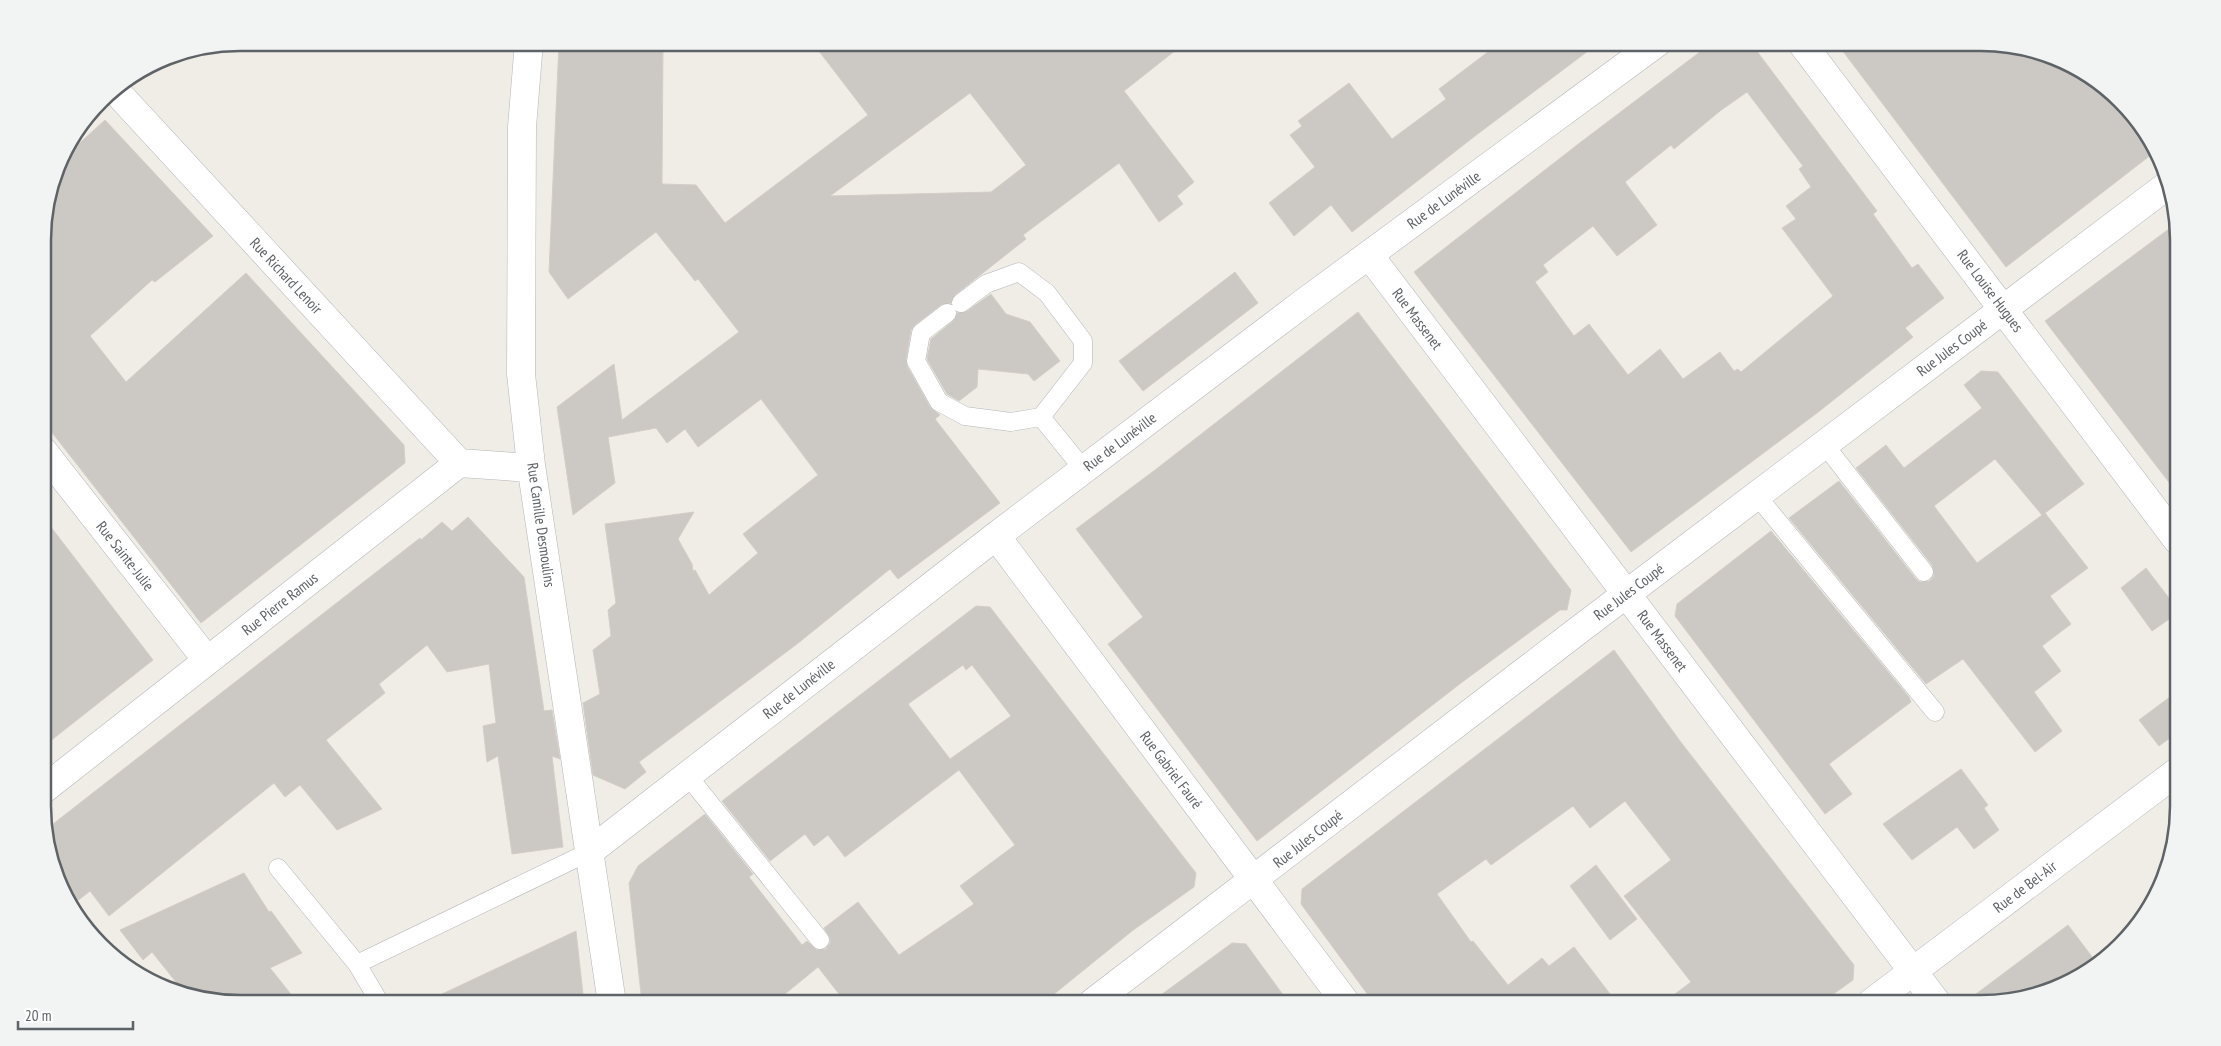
<svg xmlns="http://www.w3.org/2000/svg" width="2221" height="1046" viewBox="0 0 2221 1046" font-family="'PT Sans Narrow',sans-serif">
	<rect width="100%" height="100%" fill="#f0ede7"/>
	<!-- building -->
	<path fill="#ccc8c4" stroke="#d5cec6" fill-rule="evenodd" d="M559 42H663L662 184 696 185 725 223 868 115 812 42H1186L1124 91 1194 182 1177 196 1183 204 1159 222 1119 163 1023 235 1026 239 955 295 951 303 941 305 915 325 911 330 906 359 907 366 930 407 940 415 935 419 1000 503 898 579 890 569 797 644 639 762 646 772 625 789 593 775 583 703 600 694 593 650 611 636 608 610 616 603 605 524 694 512 678 539 692 564 693 571 695 570 709 595 758 553 743 534 818 475 761 399 698 447 685 429 667 443 656 428 608 437 615 483 573 515 557 407 614 364 622 420 739 332 698 279 695 281 656 232 568 299 549 272ZM970 93 1026 165 991 192 830 196Z
		M1501 42H1600L1475 136 1352 232 1331 205 1294 236 1269 203 1315 167 1290 135 1302 126 1298 121 1349 83 1392 139 1446 99 1439 89Z
		M1713 42H1750L1877 211 1873 214 1912 268 1918 264 1944 298 1905 328 1913 337 1817 413 1631 552 1414 272 1577 145ZM1747 92 1803 166 1799 169 1811 187 1786 206 1796 219 1782 228 1833 296 1741 372 1738 369 1734 371 1720 352 1683 379 1660 349 1628 375 1589 324 1574 336 1535 282 1548 272 1543 265 1593 226 1617 256 1657 225 1625 182 1671 145 1674 149 1720 111Z
		M1836 42H1981L2057 58 2101 83 2138 120 2156 151 2006 267Z
		M105 120 213 236 155 282 152 280 90 336 126 382 246 273 404 445 405 463 201 623 43 421V227L61 160Z
		M2177 223V322L2178 494 2045 321Z
		M1235 272 1258 303 1143 391 1119 361Z
		M991 294 1006 314 1030 322 1060 361 1034 381 1028 374 978 369 977 387 959 401 947 394 927 359 931 339 953 321 957 313 967 311Z
		M1358 312 1571 590 1567 610H1560L1461 683 1257 841 1108 644 1143 617 1076 529 1155 470Z
		M1981 371 1998 372 2084 484 2045 513 2088 568 2050 596 2071 624 2042 646 2061 671 2034 692 2062 731 2035 752 1963 659 1926 684 1789 518 1839 481 1916 579 1920 582 1930 581 1934 576 1932 565 1856 468 1886 445 1904 468 1982 408 1964 385ZM1995 459 2042 515 1977 563 1934 506Z
		M468 517 524 577 544 711 552 710 560 759 552 756 563 847 512 854 498 756 487 762 483 726 496 723 489 664 447 672 427 645 379 684 385 693 326 740 382 809 337 830 300 785 285 797 274 783 109 916 90 891 71 906 58 882 44 831 420 538 421 540 442 522 452 531Z
		M44 518 153 660 44 746Z
		M1771 531 1909 697 1911 702 1829 764 1852 794 1825 814 1675 616 1677 604Z
		M2146 568 2178 610V613L2152 631 2121 588Z
		M976 606 990 607 1196 873 1194 887 1132 931 1043 1003H846L818 967 774 1003H642L629 883 638 866 705 814 753 874 749 877 802 945 807 941 817 950 826 949 830 943V938L824 928 858 902 899 955 974 904 960 886 1015 845 959 770 845 857 828 835 814 846 805 834 770 861 722 801ZM963 665 966 670 972 665 1011 716 950 759 908 704Z
		M1614 650 1680 741 1854 965 1853 980 1821 1003H1663L1691 982 1624 896 1671 860 1625 801 1590 828 1573 806 1491 865 1486 859 1437 894 1471 942 1473 941 1508 985 1542 958 1549 966 1574 947 1617 1003H1374L1301 904 1302 889Z
		M2178 691V732L2159 746 2139 720Z
		M1961 769 1988 805 1984 808 1999 830 1974 849 1957 827 1912 860 1883 824Z
		M1596 865 1637 919 1610 940 1570 886Z
		M244 873 269 912 271 911 302 953 270 968 298 1003 240 1004 184 992 152 952 143 960 120 930Z
		M2068 925 2093 958 2052 989 2045 993 1994 1003H1964Z
		M576 931 584 1003H423Z
		M1232 943 1246 944 1289 1003H1150Z"/>
	<g fill="none" stroke-linecap="round" stroke-linejoin="round">
		<defs>
			<path id="service" d="M961 303 986 284 1019 272 1047 293 1083 341V363L1041 417
				M947 313 921 333 916 361 939 402 965 416 1011 422 1041 417 1084 470
				M1824 444 1924 572
				M1757 496 1935 712
				M687 775 820 940
				M278 868 357 964 380 1003
				M357 964 589 852"/>
			<path id="minor" d="M529 42 522 127 521 374 531 465 612 1003
				M1801 42 2178 541
				M114 89 459 463
				M1369 255 1937 1003
				M43 451 207 660
				M996 536 1346 1003
				M44 789 459 463 516 467 531 465
				M589 852 996 536 1302 304 1658 42
				M1092 1003 1580 629 2169 184
				M1871 1003 2178 771"/>
		</defs>
		<!-- service casing -->
		<use href="#service" stroke="#b2b5b9" stroke-width="19"/>
		<!-- minor casing -->
		<use href="#minor" stroke="#b2b5b9" stroke-width="29"/>
		<!-- service -->
		<use href="#service" stroke="#fff" stroke-width="18"/>
		<!-- minor -->
		<use href="#minor" stroke="#fff" stroke-width="28"/>
	</g>
	<g text-anchor="middle" stroke-width="4" stroke-linejoin="round" paint-order="stroke">
		<!-- street labels -->
		<g font-size="15" fill="#5e6367" stroke="#fff">
			<text transform="translate(1444 200) rotate(-36)" y="5">Rue de Lunéville</text>
			<text transform="translate(286 276) rotate(47)" y="5">Rue Richard Lenoir</text>
			<text transform="translate(1990 291) rotate(53)" y="5">Rue Louise Hugues</text>
			<text transform="translate(1417 319) rotate(53)" y="5">Rue Massenet</text>
			<text transform="translate(1952 348) rotate(-37)" y="5">Rue Jules Coupé</text>
			<text transform="translate(1120 442) rotate(-37)" y="5">Rue de Lunéville</text>
			<text transform="translate(541 525) rotate(82)" y="5">Rue Camille Desmoulins</text>
			<text transform="translate(125 556) rotate(52)" y="5">Rue Sainte-Julie</text>
			<text transform="translate(1629 592) rotate(-37)" y="5">Rue Jules Coupé</text>
			<text transform="translate(280 604) rotate(-38)" y="5">Rue Pierre Ramus</text>
			<text transform="translate(1662 641) rotate(53)" y="5">Rue Massenet</text>
			<text transform="translate(799 689) rotate(-38)" y="5">Rue de Lunéville</text>
			<text transform="translate(1171 770) rotate(53)" y="5">Rue Gabriel Fauré</text>
			<text transform="translate(1308 839) rotate(-38)" y="5">Rue Jules Coupé</text>
			<text transform="translate(2025 887) rotate(-37)" y="5">Rue de Bel-Air</text>
		</g>
	</g>
	<!-- crop -->
	<path d="M0 0H2221V1046H0ZM240 51H1981A189 189 0 0 1 2170 240V806A189 189 0 0 1 1981 995H240A189 189 0 0 1 51 806V240A189 189 0 0 1 240 51Z" fill="#f2f3f3" fill-rule="evenodd"/>
	<path fill="none" stroke="#5e6367" stroke-width="2.5" d="M240 51H1981A189 189 0 0 1 2170 240V806A189 189 0 0 1 1981 995H240A189 189 0 0 1 51 806V240A189 189 0 0 1 240 51Z"/>
	<!-- scale -->
	<path d="M18 1021v8h115v-8" fill="none" stroke="#5e6367" stroke-width="2.5"/>
	<text x="25" y="1021" font-size="15" fill="#5e6367" stroke="#ffffff" stroke-width="4" paint-order="stroke">20 m</text>
</svg>
